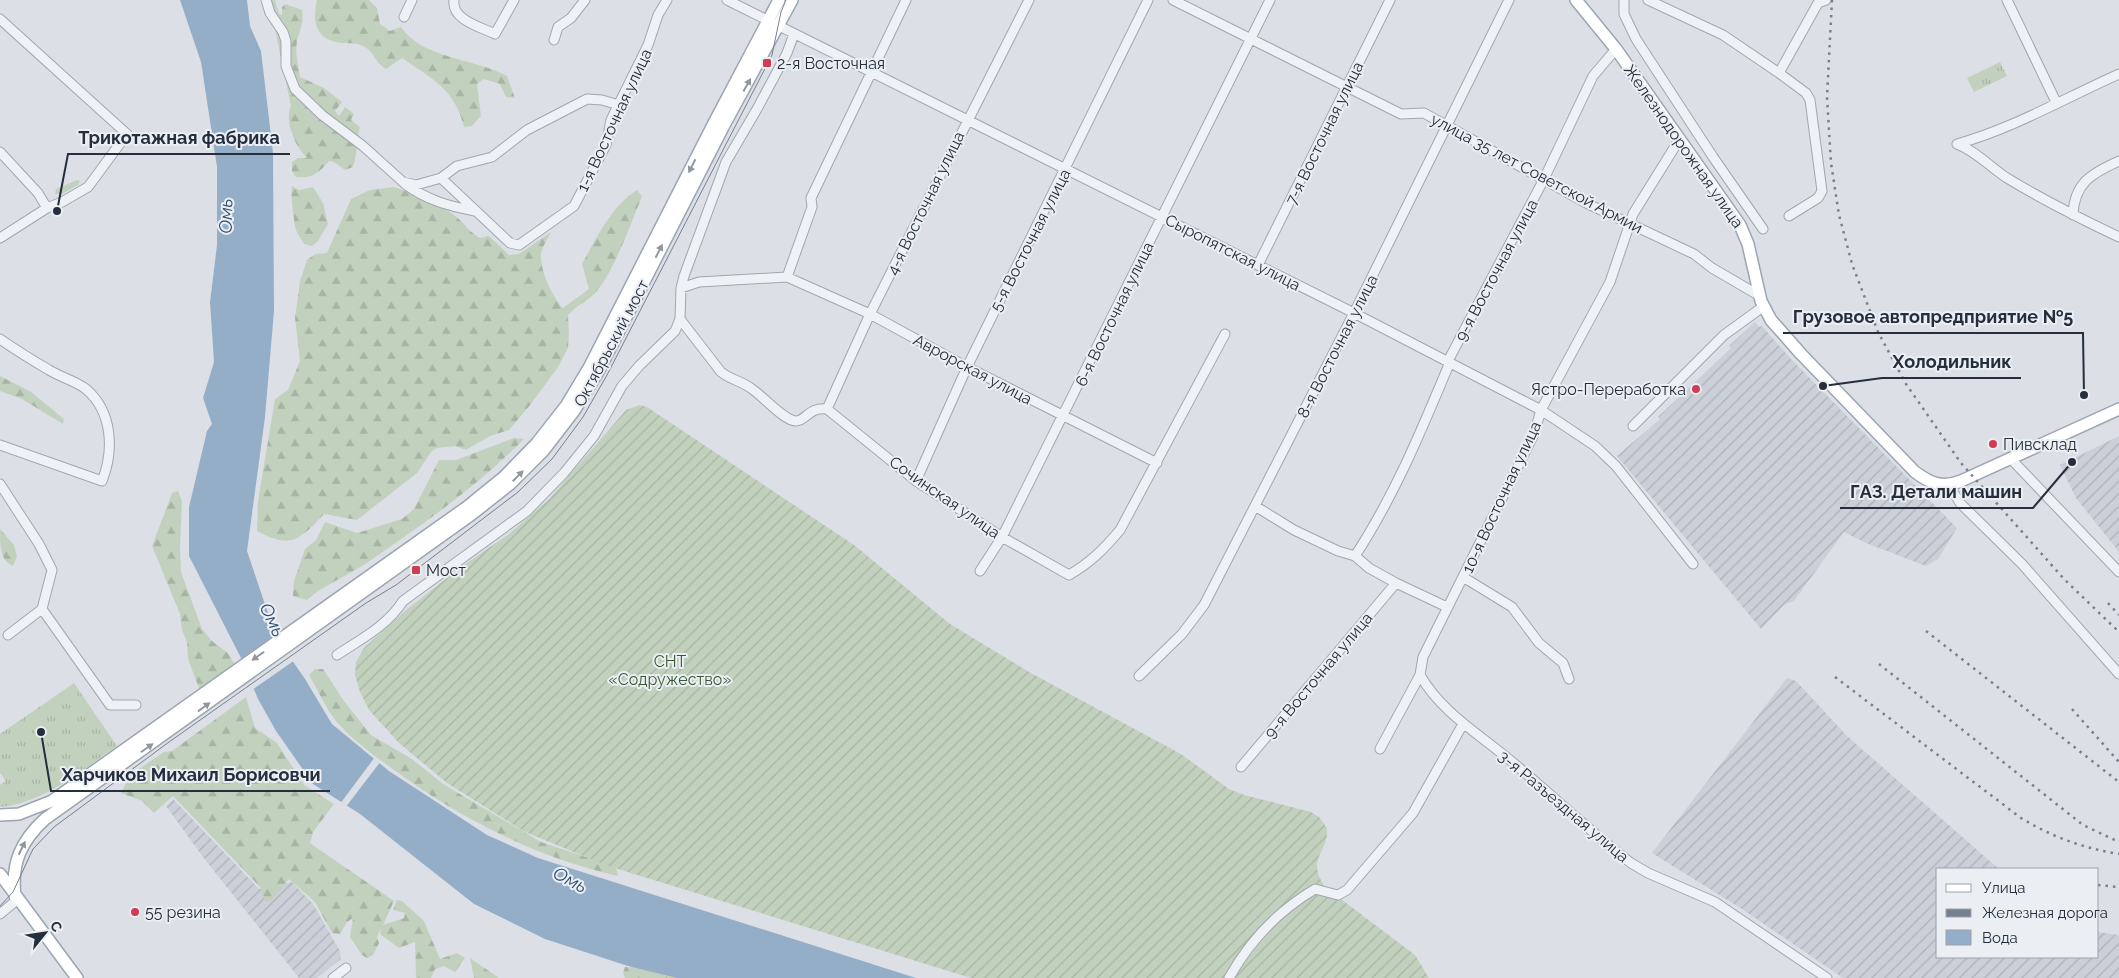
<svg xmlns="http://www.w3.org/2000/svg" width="2119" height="978" viewBox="0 0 2119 978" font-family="Raleway,sans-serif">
	<defs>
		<pattern id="industrial-furrows" width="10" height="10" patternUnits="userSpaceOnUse" patternTransform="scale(1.25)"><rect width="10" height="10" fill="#cacfd8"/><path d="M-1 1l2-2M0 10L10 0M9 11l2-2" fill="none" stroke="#adb2ba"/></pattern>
		<pattern id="grass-tufts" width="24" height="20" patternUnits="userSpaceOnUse" patternTransform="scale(1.25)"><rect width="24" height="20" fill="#c2d1bd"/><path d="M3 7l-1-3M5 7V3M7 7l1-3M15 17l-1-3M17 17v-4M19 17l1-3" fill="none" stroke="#a7b4a3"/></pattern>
		<pattern id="forest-firs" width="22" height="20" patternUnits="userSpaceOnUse" patternTransform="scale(1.25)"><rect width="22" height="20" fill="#c2d1bd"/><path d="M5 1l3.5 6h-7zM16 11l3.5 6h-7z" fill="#a7b4a3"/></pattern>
		<pattern id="garden-furrows" width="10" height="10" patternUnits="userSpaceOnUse" patternTransform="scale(1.25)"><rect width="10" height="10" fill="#c2d1bd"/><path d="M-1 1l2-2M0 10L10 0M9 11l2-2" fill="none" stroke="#a7b4a3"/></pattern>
	</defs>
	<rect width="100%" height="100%" fill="#dce0e6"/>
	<!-- industrial -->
	<path fill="url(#industrial-furrows)" d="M1755 322 1759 327 1762 326 1789 357 1957 528 1938 559 1926 566 1866 543 1844 532 1794 601 1785 604 1761 629 1617 456 1660 419 1658 417 1731 348 1729 346Z
		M2119 436V552L2076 498 2060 465Z
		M1787 678 1796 681 1847 736 1999 869H1938V957H2098V932L2119 935V978H1843L1742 909 1652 853Z
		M173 799 259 889 292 882 313 904 340 951 341 959 317 978H299L203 857 166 806Z"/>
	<!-- grass -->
	<path fill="url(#grass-tufts)" d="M2000 62 2007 76 1974 92 1967 78Z
		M74 683 117 746C81 770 45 803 0 807V785L6 781 0 773V734Z"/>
	<!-- forest -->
	<path fill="url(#forest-firs)" d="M269 0H275L279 14 282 15V7L285 4 302 10C304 23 300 29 297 41 295 53 298 65 300 77L324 88 342 102 335 111 339 116 345 107 354 114 351 120 360 127C356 141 358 153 353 167L345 170 334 162 329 161C319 173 312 179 296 177L292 171V162L298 158H307C295 146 284 122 291 106Z
		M317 0H369L377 8 380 24 390 31 401 27C423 59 474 58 507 76L515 98 506 97 500 84 484 79 477 84 481 116 472 126 464 127C455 89 432 79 402 58L386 69C376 64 374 52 365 47 357 42 351 44 342 43 315 40 312 22 317 0Z
		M77 180 80 181 78 185 62 194H55L56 189Z
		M292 186 299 190 313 187 323 203 328 224 318 241 312 246 304 244C302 240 298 235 296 230 294 223 290 192 292 186Z
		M394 187C416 195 443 204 460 220 467 227 471 233 480 238L489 236 509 255 519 254 551 232C548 238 542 247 541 254 540 270 552 297 563 308L589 289 582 264C596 239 612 205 637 190L642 196C632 221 611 280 592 296 583 304 577 305 568 315L569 334 568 348 558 367 531 404 509 430 490 436 466 450 455 446 437 448 431 452 417 473 357 520 324 514C299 541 290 549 257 531L258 501 275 399 288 390 300 361 295 318 300 281 307 260 315 254 327 253 351 199 370 190Z
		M0 376 31 392 64 419 63 424 22 399 0 391Z
		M514 438 524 439C478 486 422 525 368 562 348 576 325 584 307 600L293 596 294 581 305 549 316 540 325 522 357 533 402 519 414 509 439 460H456Z
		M178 491 182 501 180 549 181 572 202 629 212 641 228 653 236 667 200 691 188 659 187 642 182 630 180 614 152 546 172 493Z
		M0 529 14 545 17 557 13 566C0 560 0 546 0 529Z
		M315 669H323L344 701 371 735 412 759 443 784 541 842 616 867 618 876C535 857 459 818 390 767 372 754 351 739 336 721 325 707 318 690 309 675Z
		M246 697 255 728 277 743 304 785 334 804 313 832 310 843 394 901 383 925 404 918 405 913 393 910 397 900 402 901 424 921 440 959 457 953 465 958 455 972 444 966 435 969 431 978H416L415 942 399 948 380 934 381 928 377 937 379 943 373 955 367 958 362 955 350 937 353 918 347 922 340 934 332 933 315 902 289 879 270 902 265 901 260 887 173 796 154 813 142 801 121 793 130 775 164 752 172 751Z
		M470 958 499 978H474Z
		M625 967H649L699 978H625L623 973Z"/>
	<!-- garden -->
	<path fill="url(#garden-furrows)" d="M640 405 647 407 854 545 950 624 1029 672 1181 754 1229 789 1244 795 1311 812 1319 817 1327 828C1329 853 1305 858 1325 887L1415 955 1429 978H971L605 865 523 831 447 783 399 743 369 710 360 692 355 675 356 662 364 648 406 610 461 567 509 534 549 499 626 410Z"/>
	<!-- water -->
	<path fill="#95aec8" d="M180 0H247L250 26 261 51 273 153 274 311 265 417 247 551 276 637 305 679 332 724 389 771 487 835 538 858 916 978H677L628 966 545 939 474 904 360 814 313 784 276 731 258 699 241 658 189 556V507L207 431 212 424 203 398 214 362 210 302 217 245V167L201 62Z"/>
	<!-- pier -->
	<path fill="#dce0e6" d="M279 637 295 660 252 690 240 663Z
		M375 757 381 761 345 808 340 804Z"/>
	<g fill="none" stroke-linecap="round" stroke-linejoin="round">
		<defs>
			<path id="minor" d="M266 0 270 13 283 32 286 41V66L295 89 322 115 363 146 403 182 416 185 441 178 457 166 492 157 527 130 587 99 602 100 619 105
				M454 0C451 20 481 27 495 34L514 0
				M727 0 1354 313 1541 410 1595 446 1616 466 1693 564
				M1173 0 1401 114 1424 113 1586 203 1694 254 1712 268 1760 296
				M1624 0V14L1636 39 1713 157 1763 229
				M1648 0 1723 35 1779 73
				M2007 0 2056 102
				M404 17 412 0
				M0 19 127 134 88 187 62 202 47 208 0 238
				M554 40 558 27 571 18 585 0
				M1957 144C1976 151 1990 167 2007 178 2043 200 2081 219 2119 237
				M1957 144C2014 128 2065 98 2119 74
				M0 152 38 193 47 208
				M441 178 510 243 519 245 574 206 606 145 611 120 648 45 658 15 667 0
				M405 184C427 200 448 206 475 211
				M2073 215C2074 183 2092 173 2119 161
				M1789 216 1818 198 1822 191 1810 100 1806 93 1779 73 1818 3 1826 0
				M1258 265 1390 0
				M787 277 812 207 811 198 906 0
				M681 288 699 282 787 277 870 314 967 367 1157 463
				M680 319 721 372C731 380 742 381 752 389 763 396 784 421 796 421 806 421 808 407 827 409
				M0 339C16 350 32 360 49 370 60 377 76 381 86 389 113 412 114 451 102 481L0 445
				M1448 361 1544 179 1593 76 1616 49
				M827 409 916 481 1002 537 1069 575C1090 563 1104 549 1120 530L1225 334
				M827 409 870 314 1029 0
				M1633 426 1724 335 1764 306
				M2011 459 2119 572
				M916 481 967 367 1148 0
				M0 484 39 544 52 570 42 609 8 635
				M1949 485 1960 503 2022 564 2119 674
				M1255 506 1294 530 1338 551 1355 556 1369 568 1396 583 1447 607
				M1355 556C1395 495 1422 429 1450 362
				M980 571 1002 537 1270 0
				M1463 577 1512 607 1539 643 1563 663 1569 679
				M42 609 110 705H136
				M337 655C361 639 387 626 403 601L527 511 564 473 594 436 622 386 639 366 675 331 680 319 681 288 684 276 726 162 757 109 787 53 794 34
				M1420 675C1440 710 1474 731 1505 756 1548 791 1587 829 1631 863L1648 873 1715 902 1827 978
				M1139 676 1182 634 1204 605 1354 313 1509 0
				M1380 749 1420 675 1423 657 1534 434 1541 410 1610 282 1633 214 1679 140
				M1241 767 1396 583
				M0 914 18 899
				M333 978 346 968
				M1229 978C1250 940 1278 911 1315 889L1338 895 1347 890 1413 813 1463 724"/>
			<path id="major" d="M1576 0 1616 49 1740 225 1748 244 1761 301 1771 320 1801 354 1915 472C1931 484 1943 488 1961 481L2119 409
				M0 815 19 814 52 801 467 507 504 477 537 443 566 406 590 366 714 123 779 0
				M0 874 77 978
				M15 896C11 863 21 841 45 819L472 514 510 484 544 450 574 411 599 370 723 127 792 0"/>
		</defs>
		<!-- minor casing -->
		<use href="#minor" stroke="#a1a7b0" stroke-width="11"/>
		<!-- major casing -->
		<use href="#major" stroke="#9ba5b2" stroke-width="14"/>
		<!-- minor -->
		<use href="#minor" stroke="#eef1f5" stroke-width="9"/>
		<!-- major -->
		<use href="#major" stroke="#fff" stroke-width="11"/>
		<!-- tram -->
		<path stroke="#758090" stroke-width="1" d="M0 906 13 892 33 849 54 827 169 742 366 603 396 585 518 492 552 459 583 417 607 375 772 55 781 12 786 0"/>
		<!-- rail -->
		<path stroke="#758090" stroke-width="2.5" stroke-dasharray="2.5 5" stroke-linecap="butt" d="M1832 0 1827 97 1831 163 1839 215 1852 264 1878 332 1906 384 1961 463 2064 579 2119 632
			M2108 603 2119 615
			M1926 631 2119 782
			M1879 664 2083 825 2119 842
			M1835 677 2021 818C2052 837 2083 848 2119 854
			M2072 709 2119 762
			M2098 885 2119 887"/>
	</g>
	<!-- one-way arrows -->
	<defs><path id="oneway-solid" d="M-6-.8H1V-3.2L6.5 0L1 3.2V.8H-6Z" transform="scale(1.25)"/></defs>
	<g fill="#92969e">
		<use href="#oneway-solid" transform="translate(747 85) rotate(-61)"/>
		<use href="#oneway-solid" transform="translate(692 166) rotate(117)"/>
		<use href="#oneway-solid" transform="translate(659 251) rotate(-63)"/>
		<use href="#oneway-solid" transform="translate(518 476) rotate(-45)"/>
		<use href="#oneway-solid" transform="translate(258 656) rotate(145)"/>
		<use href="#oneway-solid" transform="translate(204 707) rotate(-36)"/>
		<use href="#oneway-solid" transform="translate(147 748) rotate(-35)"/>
		<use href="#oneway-solid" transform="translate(22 848) rotate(-64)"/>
	</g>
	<!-- markers -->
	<g fill="#d03c54" stroke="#ebeff4" stroke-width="2">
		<rect x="762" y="58" width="10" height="10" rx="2.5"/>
		<circle cx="1696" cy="389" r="5"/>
		<circle cx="1993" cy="444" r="5"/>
		<rect x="411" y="565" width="10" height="10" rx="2.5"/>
		<circle cx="135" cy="912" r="5"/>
	</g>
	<g text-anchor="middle" stroke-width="4" stroke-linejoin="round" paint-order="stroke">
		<!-- poi labels -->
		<g font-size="16" fill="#252e3d" stroke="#ebeff4" text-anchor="start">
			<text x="777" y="69">2-я Восточная</text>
			<text x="1686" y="395" text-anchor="end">Ястро-Переработка</text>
			<text x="2003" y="450">Пивсклад</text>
			<text x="426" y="576">Мост</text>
			<text x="145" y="918">55 резина</text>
		</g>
		<!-- street labels -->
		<g font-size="16" fill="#252e3d" stroke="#ebeff4">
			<text transform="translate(614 120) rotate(-65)" y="6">1-я Восточная улица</text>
			<text transform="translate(1324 133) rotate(-64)" y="6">7-я Восточная улица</text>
			<text transform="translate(1684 146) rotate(55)" y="6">Железнодорожная улица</text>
			<text transform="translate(1537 173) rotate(28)" y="6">улица 35 лет Советской Армии</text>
			<text transform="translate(925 203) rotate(-64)" y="6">4-я Восточная улица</text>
			<text transform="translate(1030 240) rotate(-63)" y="6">5-я Восточная улица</text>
			<text transform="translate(1233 252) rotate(27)" y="6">Сыропятская улица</text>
			<text transform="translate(1496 270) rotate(-62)" y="6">9-я Восточная улица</text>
			<text transform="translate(1114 314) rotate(-64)" y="6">6-я Восточная улица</text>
			<text transform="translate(611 343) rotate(-62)" y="6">Октябрьский мост</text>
			<text transform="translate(1337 346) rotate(-63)" y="6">8-я Восточная улица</text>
			<text transform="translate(973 369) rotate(28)" y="6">Аврорская улица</text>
			<text transform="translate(945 497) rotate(35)" y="6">Сочинская улица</text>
			<text transform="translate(1501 497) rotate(-65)" y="6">10-я Восточная улица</text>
			<text transform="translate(1318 675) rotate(-50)" y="6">9-я Восточная улица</text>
			<text transform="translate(1564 806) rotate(40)" y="6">3-я Разъездная улица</text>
		</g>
		<!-- park labels -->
		<g font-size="16" fill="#3a5932" stroke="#ebeff4">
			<text x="670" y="667">СНТ<tspan x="670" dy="18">«Содружество»</tspan></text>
		</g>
		<!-- water labels -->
		<g font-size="18" font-style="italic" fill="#2f4d71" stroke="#ebeff4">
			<text transform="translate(226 216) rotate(-89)" y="6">Омь</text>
			<text transform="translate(272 620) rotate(64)" y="6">Омь</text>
			<text transform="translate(570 880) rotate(28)" y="6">Омь</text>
		</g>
	</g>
	<!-- callouts -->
	<path fill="none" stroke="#252e3d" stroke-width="2" d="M57 211L68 154H290M2084 395L2083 333H1783M1823 386L1882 378H2021M2072 462L2033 508H1840M41 732L51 791H330"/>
	<g fill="#252e3d" stroke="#ebeff4" stroke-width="2">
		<circle cx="57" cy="211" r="5"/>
		<circle cx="2084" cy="395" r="5"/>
		<circle cx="1823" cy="386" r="5"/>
		<circle cx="2072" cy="462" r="5"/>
		<circle cx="41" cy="732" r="5"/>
	</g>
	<g font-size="18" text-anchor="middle" font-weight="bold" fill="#252e3d" stroke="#ebeff4" stroke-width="4" stroke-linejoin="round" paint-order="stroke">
		<text x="179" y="144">Трикотажная фабрика</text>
		<text x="1933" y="323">Грузовое автопредприятие №5</text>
		<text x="1952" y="368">Холодильник</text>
		<text x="1936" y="498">ГАЗ. Детали машин</text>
		<text x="191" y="781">Харчиков Михаил Борисовчи</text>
	</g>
	<!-- legend -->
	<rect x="1936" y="868" width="162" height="90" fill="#ebeff4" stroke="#9ca2ab"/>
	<rect x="1946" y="884" width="25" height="8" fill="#ffffff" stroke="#9ca2ab"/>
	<text x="1982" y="893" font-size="15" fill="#252e3d">Улица</text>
	<rect x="1946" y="909" width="25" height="8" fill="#758090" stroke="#9ca2ab"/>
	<text x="1982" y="918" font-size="15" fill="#252e3d">Железная дорога</text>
	<rect x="1946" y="930" width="25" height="15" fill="#95aec8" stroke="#9ca2ab"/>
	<text x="1982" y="943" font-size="15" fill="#252e3d">Вода</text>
	<!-- north arrow -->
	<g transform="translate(45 933) rotate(60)" stroke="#ebeff4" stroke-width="4" paint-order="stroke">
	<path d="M0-4L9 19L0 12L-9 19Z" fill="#252e3d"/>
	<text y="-8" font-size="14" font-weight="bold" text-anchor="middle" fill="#252e3d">С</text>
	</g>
</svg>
